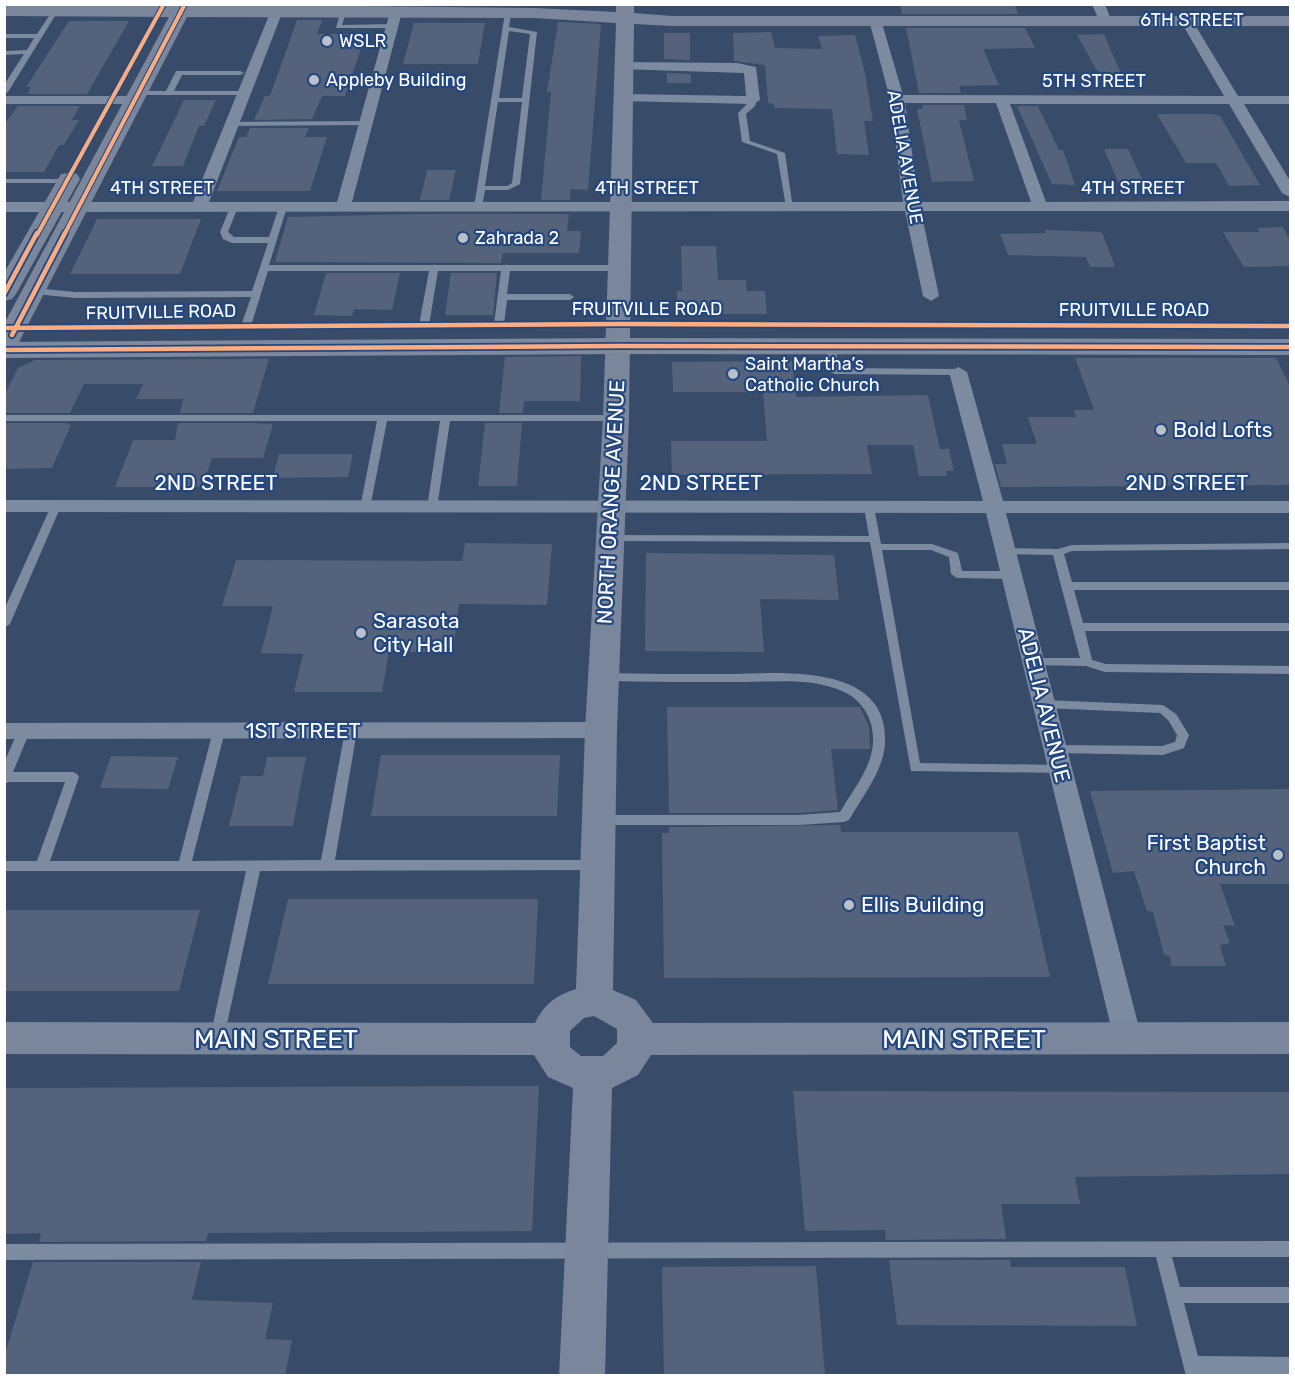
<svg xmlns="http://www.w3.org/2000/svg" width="1295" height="1380" viewBox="0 0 1295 1380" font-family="Rubik,sans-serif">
	<rect width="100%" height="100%" fill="#384b69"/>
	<!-- building -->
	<path fill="#54637b" d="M900 4H1014L1018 14H902Z
		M297 20H322L317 34H366L345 96H322L312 119 254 120 265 96H270Z
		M69 21H129L87 94H27L31 87H26Z
		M558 22 601 24 588 190 571 189 570 200H541L551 92H547Z
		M414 23H485L478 64H403Z
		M906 28H1025L1035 48 983 49 999 85 959 86 961 93H919Z
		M771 32 775 48 822 49 818 36 855 35 865 73 873 121H864L869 155 837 154 832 109 774 108V104L768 103 765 65 734 61 733 33Z
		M664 33H690V60L664 59Z
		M1104 34 1125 83H1104L1077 35Z
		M667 73 691 74V83H667Z
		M184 100H216L204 126H199L183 166H152Z
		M922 105H964L967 120H959L974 181 932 182 917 109H923Z
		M18 106H80L72 120H79L64 145H59L44 172H4V125Z
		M1017 106H1038L1059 150H1063L1075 185 1052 184Z
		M1157 114H1211L1220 116 1260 185 1229 186 1216 163H1186Z
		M250 128H309L305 137H327L310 191H217L239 137H246Z
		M1104 149H1128L1144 184H1119Z
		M427 170H456L449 200H420Z
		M416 214H569L567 231H581L579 253H503L501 263 275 262 288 217Z
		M97 219H201L180 274H70Z
		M1283 227 1290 240V266L1244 267 1223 232H1260L1257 228Z
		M1045 230 1102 232 1115 267H1090L1086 257 1008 255 1000 234 1046 233Z
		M681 246H716L718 280H746L747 291H765L767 314H677V291H682Z
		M326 273H400L392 310 354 309 352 316 314 315Z
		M451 273H497L493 315H445Z
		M581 356 580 401H524L523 413H499L505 357Z
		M1075 358H1276L1290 386V485L1001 487 995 464H1007L1002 444H1037L1028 417H1076L1074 410H1094Z
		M269 359 253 413H180L183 399H136L143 384H84L70 413H4V396L18 368 35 360Z
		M792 361 796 397 928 395 940 449H949L954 471H946L947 476H919L913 445H867L872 474 672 475 671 441H767L763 392H673L672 362Z
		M4 423H65L71 425 52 468 4 469Z
		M178 423H250L273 424 263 458H212L202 487H115L133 440H175Z
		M485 423H522L517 486H478Z
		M279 454H353L348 477 273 478Z
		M465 543 552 544 547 605 459 604 453 652H389L382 692H294L303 654 261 653 273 606H222L236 560 462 561Z
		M646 553 834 555 839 600 760 599 764 652 645 651Z
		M667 707H860L869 727 870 749H831L838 810 799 813H669Z
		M381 755H560L557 816H371Z
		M111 756 178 757 168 789 100 788Z
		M267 757H306L293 826H229L241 776H263Z
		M1290 789V884H1220L1235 926 1223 925 1230 943 1220 945 1226 966H1171L1170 956 1164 955 1153 912 1147 911 1134 871 1113 873 1090 791Z
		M840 825 841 832H1018L1050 977 664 978 662 833H669V827Z
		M288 899H538L534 984H268Z
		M4 910H200L179 991H4Z
		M539 1086 532 1231 208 1233 206 1241 39 1242 41 1233 4 1234V1088Z
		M793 1091 1290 1092V1174L1075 1177 1080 1204H1001L1006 1239 886 1240 885 1230 805 1231Z
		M889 1260H1010L1011 1267H1125L1137 1326 897 1325Z
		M33 1262H201L192 1300 273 1303 265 1339 292 1340 285 1376H4V1357Z
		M816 1266 825 1376H664L662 1267Z"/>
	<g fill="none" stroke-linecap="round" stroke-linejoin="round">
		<!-- lane -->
		<path fill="#7d8ba0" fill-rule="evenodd" d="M53 10 58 11 8 92 4 94V85L24 54 4 55V51L27 50 34 38H4V34H37Z
			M343 11 346 13 342 25 392 24 395 26 392 28H336L340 13Z
			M508 11 511 13 509 27 537 32 520 184 508 190H485L482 207 478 209 474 207 505 13ZM509 31 530 34 522 98H499ZM498 102H522L512 183 507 186H485Z
			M176 71H240L244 73 240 75H182L174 91H239L240 93 236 95H139L135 93 139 91H166Z
			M750 98 757 100 755 106 746 114 750 141 785 153 793 209 786 207 777 154 742 142 738 113 748 103Z
			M369 121 370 123 366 125 232 126 228 124 232 122Z
			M4 179H68L72 181 68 183H4Z
			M231 205 238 207 228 232 234 237H269L279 207 283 205 287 207 269 265H620L624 268 620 271H510L507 294H570L574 297 570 300H507L504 324 499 327 494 324 501 271H438L429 325 424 328 419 325 429 271H268L251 326 246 329 241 326 251 297 75 298 35 294 31 291 35 288 75 292 252 291 268 243H232L223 239 220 232Z
			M831 343 836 346 838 368 958 369 963 372 958 375 834 374 829 371 826 346Z
			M4 415H616L621 418 616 421H450L437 508 432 511 427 508 440 421H387L370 508 365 511 360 508 377 421H4Z
			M56 503 61 506 10 624 4 628V610L51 506Z
			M869 504 874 507 881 544H932L958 553 962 571H1012L1018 575 1012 579 957 578 951 574 949 557 931 550H882L920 763 1061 765 1065 767 1067 770 1065 773 911 771 870 542 609 541 604 538 609 535 869 536 864 507Z
			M1290 543V549L1072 551 1064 554 1072 582H1290V590H1074L1083 623H1290V631H1085L1092 660 1106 664 1290 666V674L1105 672 1086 666 1030 665 1028 662 1030 659 1034 658H1080L1053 555 1006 554 1001 551 1006 548 1058 549 1072 545Z
			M604 673C644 674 683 674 723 674 775 674 889 660 885 743 884 770 862 797 849 820L844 822 799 825H600L595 823 594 820 595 817 600 815H799L840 812C852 791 872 768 873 742 874 720 863 700 842 691 811 677 774 682 742 682 696 682 650 682 604 681L598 677Z
			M1044 700 1163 705 1176 714 1189 735 1184 748 1163 755 1055 753 1051 752 1049 749 1051 746 1055 745 1162 746 1175 742 1177 735 1168 720 1160 713 1044 708 1038 704Z
			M24 727 30 731 13 772H73L77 774 79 777 50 861H179L213 731 219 727 225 731 192 861 321 860 345 731 351 727 357 731 335 860H594L599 861 601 865 599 869 594 870 260 871 224 1038 222 1042 217 1044 212 1042 210 1038 246 871H4V861H37L65 782H9L4 784V763L18 731Z
			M1290 1241V1257H1172L1180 1287H1290V1303H1184L1198 1356 1290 1357V1374H1203V1376H1186L1156 1257 4 1260V1244Z"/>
		<!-- street -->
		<path fill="#7d8ba0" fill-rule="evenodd" d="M1092 4H1105L1111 20 1110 23H1100Z
			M396 8 402 12 352 202H903L890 99 869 20 870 17 875 16 881 20 903 95 1224 96 1180 20 1186 16 1192 20 1238 96H1290V104H1244L1290 181V197L1282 193 1229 104H1010L1046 202 1290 201V211H921L939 296 931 301 923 296 905 211 4 212V202H193L270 13 276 9 282 13 209 202H337L390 12ZM905 103H996L1031 202H919Z
			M624 62 737 63 756 67 760 100 753 104 619 101 617 98 624 94 746 96 744 73 619 69 617 66Z
			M4 96H135L142 100 135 104H4Z
			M958 367 967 372 1003 501H1290V513H1006L1142 1039 1138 1047 1128 1051 1118 1047 1114 1039 986 513 4 512V500L983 501 949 372Z
			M601 722 609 724 613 730 609 736 601 738 4 739V723Z"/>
		<!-- secondary -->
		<path fill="#79869b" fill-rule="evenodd" d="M176 4 535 8 616 12V4H634V13L672 16H1290V26H672L634 24 629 418 617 730 613 990 636 1000 653 1023 1290 1022V1054L651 1055 638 1075 612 1088 605 1376H559L573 1088 548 1077 534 1055 4 1054V1022L535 1023C544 1004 556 995 576 989L585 730 603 418 616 23 535 18 187 17 16 348 13 353 4 355V324L169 17 4 16V6ZM594 1016 617 1029V1043L603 1056H581L570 1047V1031L584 1018Z
			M69 173 77 174 80 179 16 294 12 299 4 301V273L58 179 61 174Z"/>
		<!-- primary -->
		<path fill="#7c899e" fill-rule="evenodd" d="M618 338 1290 339V355L618 354 4 358V342Z"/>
		<defs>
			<path id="cycleway-far1" d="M37 235 164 4
				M64 235 185 4"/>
			<path id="cycleway" d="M4 294 37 233
				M4 328 619 324 1290 326
				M12 335 65 233
				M4 350 618 346 1290 347"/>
		</defs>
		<!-- cycleway-far1 casing -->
		<use href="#cycleway-far1" stroke="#23477e" stroke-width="6"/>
		<!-- cycleway casing -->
		<use href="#cycleway" stroke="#23477e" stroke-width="8"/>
		<!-- cycleway-far1 -->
		<use href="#cycleway-far1" stroke="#ffac80" stroke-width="4"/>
		<!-- cycleway -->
		<use href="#cycleway" stroke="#ffac80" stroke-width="4.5"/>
	</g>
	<!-- markers -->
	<g fill="#b9c0ca" stroke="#23477e" stroke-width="2">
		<circle cx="327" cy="41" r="6"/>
		<circle cx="314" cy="80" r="6"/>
		<circle cx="463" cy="238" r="6"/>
		<circle cx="733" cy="374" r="6"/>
		<circle cx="1161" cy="430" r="6"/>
		<circle cx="361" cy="633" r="6"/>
		<circle cx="1278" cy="855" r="6"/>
		<circle cx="849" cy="905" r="6"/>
	</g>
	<g text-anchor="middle" stroke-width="4.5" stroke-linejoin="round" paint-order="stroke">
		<!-- far-street labels -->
		<g font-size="18" fill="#fff" stroke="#23477e">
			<text x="1192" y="26">6TH STREET</text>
			<text x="1094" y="87">5TH STREET</text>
			<text transform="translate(905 157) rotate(80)" y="6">ADELIA AVENUE</text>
			<text x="162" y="194">4TH STREET</text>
			<text x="647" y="194">4TH STREET</text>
			<text x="1133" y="194">4TH STREET</text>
			<text x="647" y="315">FRUITVILLE ROAD</text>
			<text x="1134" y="316">FRUITVILLE ROAD</text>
			<text transform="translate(161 312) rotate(-1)" y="6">FRUITVILLE ROAD</text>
		</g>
		<!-- far-poi labels -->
		<g font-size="18" fill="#fff" stroke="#23477e" text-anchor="start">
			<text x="339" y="47">WSLR</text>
			<text x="326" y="86">Appleby Building</text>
			<text x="475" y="244">Zahrada 2</text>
			<text x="745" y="370">Saint Martha’s<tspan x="745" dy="21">Catholic Church</tspan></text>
		</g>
		<!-- poi labels -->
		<g font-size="21" fill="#fff" stroke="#23477e" text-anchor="start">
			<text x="1173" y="437">Bold Lofts</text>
			<text x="373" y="628">Sarasota<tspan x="373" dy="24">City Hall</tspan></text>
			<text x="1266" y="850" text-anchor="end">First Baptist<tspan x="1266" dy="24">Church</tspan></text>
			<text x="861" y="912">Ellis Building</text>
		</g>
		<!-- street labels -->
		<g font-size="21" fill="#fff" stroke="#23477e">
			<text x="216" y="490">2ND STREET</text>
			<text x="701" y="490">2ND STREET</text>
			<text x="1187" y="490">2ND STREET</text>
			<text transform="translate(611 502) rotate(-87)" y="7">NORTH ORANGE AVENUE</text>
			<text transform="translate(1044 705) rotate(76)" y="7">ADELIA AVENUE</text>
			<text x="303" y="738">1ST STREET</text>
		</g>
		<!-- near-street labels -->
		<g font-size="26" fill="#fff" stroke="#23477e">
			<text x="276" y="1048">MAIN STREET</text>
			<text x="964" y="1048">MAIN STREET</text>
		</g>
	</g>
	<!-- border -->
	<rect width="1295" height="1380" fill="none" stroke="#ffffff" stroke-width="12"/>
</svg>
